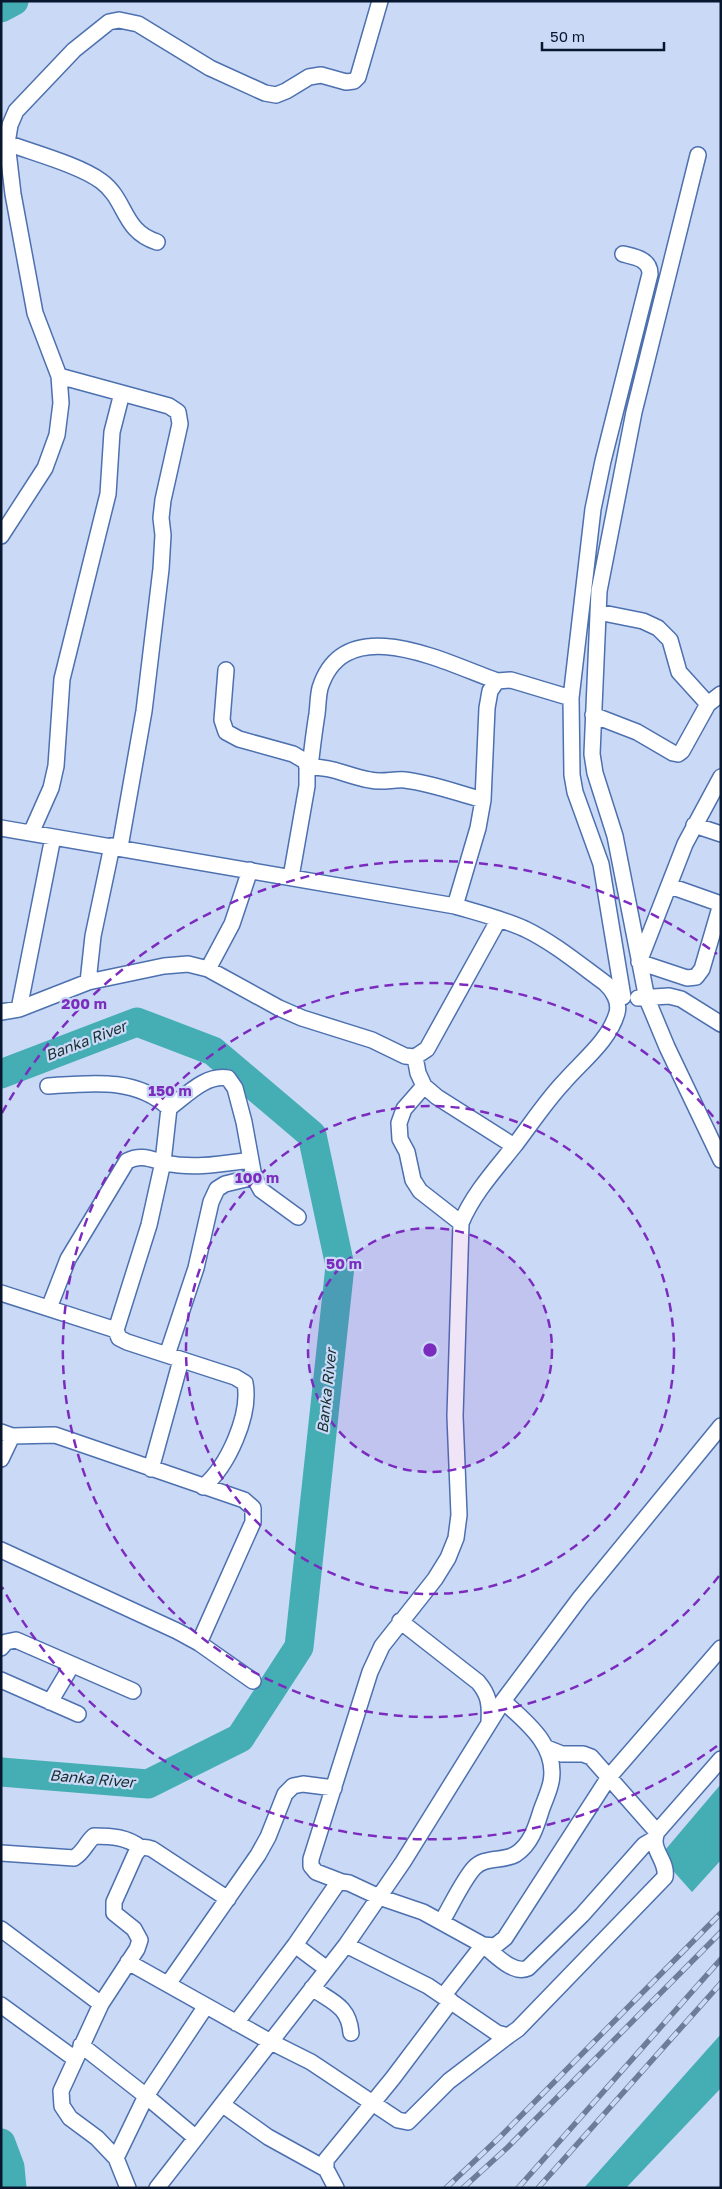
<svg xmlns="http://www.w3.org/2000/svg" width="722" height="2189" viewBox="0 0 722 2189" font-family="'Golos Text',sans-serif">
	<rect width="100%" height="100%" fill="#cadaf6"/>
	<!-- water -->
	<path fill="#45adb4" d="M721 1784V1860L692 1892 660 1856Z
		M721 2034V2088L626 2188H584Z"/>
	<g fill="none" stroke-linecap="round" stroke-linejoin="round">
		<!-- river -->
		<path stroke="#45adb4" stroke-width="29" d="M1 8 14 1
			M1 1074 137 1022 213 1051 312 1135 340 1266 299 1647 240 1738 148 1784 1 1772
			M1 2143 10 2167 12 2188"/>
		<defs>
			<path id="street" d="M7 143C34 153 79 165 101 181 127 200 122 231 157 242
				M698 155 634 412 599 591 592 754 595 773 615 836 647 999 667 1047 721 1160
				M623 254C635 257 650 259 650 274L603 461 593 509 571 698 572 775 575 792 601 864 623 997
				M59 376 169 406 178 412 180 424 163 500 161 518 163 535 161 569 144 711 120 847
				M1 536 45 468 57 435 61 403 59 376 35 313 13 194 7 143 10 125 16 111 74 50 109 22 119 20 138 24 210 68 265 93 276 95 286 91 309 77 321 75 346 82 354 81 358 77 380 1
				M598 612 643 621 658 628 670 640 679 672 708 704
				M226 670 222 720 226 732 239 739 293 754 305 761 307 767V786L291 877
				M593 715 637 732 673 753 678 754 682 751 708 704 721 694
				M307 767C332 766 347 776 370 780 382 783 393 779 405 780 431 783 457 793 483 800
				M310 767C312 750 314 732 317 714 318 706 318 696 320 688 345 609 446 663 497 681
				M721 777 685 844 639 962 687 978 696 977 702 969 721 904
				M694 825 721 834
				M1 828 455 906C479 913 503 919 525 929 554 943 579 964 605 983 613 990 620 1002 617 1013 609 1041 582 1061 564 1082 546 1101 531 1124 515 1145 495 1170 473 1194 461 1223L455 1416 459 1515 456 1538 448 1558 435 1579 382 1646 370 1672 311 1859V1866L316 1872 342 1882
				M31 833 51 788 56 766 62 679 108 494 112 432 122 393
				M670 886 721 904
				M455 906 478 828 483 800 487 708 490 691 497 681 511 680 571 698
				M208 969 232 924 250 870
				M88 982 93 936 112 846
				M638 998 669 996 681 999 721 1024
				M19 1009 53 837
				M1 1012 19 1009 88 982 164 966 188 964 208 969 279 1008 302 1018 372 1040 405 1056 415 1057 427 1049 499 919
				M415 1057 418 1073 424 1086 437 1097 514 1146
				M48 1086C91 1083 136 1077 169 1108L163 1162 149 1225 116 1330 119 1338 127 1342 235 1377 245 1383C251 1415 228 1466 203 1487
				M424 1086 404 1109 399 1123 400 1139 407 1152 413 1180 420 1191 461 1223
				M169 1108C186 1096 205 1074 228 1078L235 1088 244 1122 254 1177 261 1190 298 1217
				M1 1293 116 1330
				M49 1308 68 1259 127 1161C141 1154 150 1159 165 1163 194 1169 221 1164 251 1160
				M167 1355 196 1268 211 1202 217 1189 225 1184 254 1177
				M1 1432 12 1436 55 1435 244 1500 253 1508V1522L199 1643
				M1 1459 12 1436
				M151 1469 181 1360
				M1 1550 177 1631 199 1643 253 1681
				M400 1621 478 1682C489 1695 490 1704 489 1721
				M1 1648 6 1642 16 1640 133 1691
				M1 1680 78 1714
				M50 1702 72 1665
				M547 1748 562 1754H583L591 1757 657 1832
				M1 1853 74 1858C84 1852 86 1843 94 1836 112 1836 127 1837 141 1848
				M442 1921C451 1906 463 1880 474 1868 485 1856 503 1862 516 1854 531 1844 536 1827 541 1811 544 1802 549 1792 551 1782 558 1746 526 1722 503 1701
				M1 1929 101 2004
				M295 1945 327 1969
				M346 1945 428 1986 497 2033 508 2036 518 2029 665 1877C668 1860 649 1850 657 1832L721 1759
				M128 1962 269 2041 311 2062 398 2120 408 2122 449 2081 508 2036
				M168 1984 258 1855 268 1837 285 1794 293 1786 303 1784 334 1788
				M312 1988C332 2002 349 2006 351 2033
				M444 1995 483 1945C495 1954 513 1975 528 1968L582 1915 644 1845 654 1839
				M1 2005 75 2059
				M236 2023 295 1945 337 1884 342 1882 349 1883 379 1897 423 1912 483 1945 495 1946 505 1938 609 1777 721 1648
				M81 2045 146 2096 196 2138
				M223 2105 268 2137 326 2169
				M116 2158 146 2096 206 2006
				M128 2188 116 2158 97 2138 70 2118 62 2106 61 2091 101 2004 137 1949 140 1940 134 1929 114 1913V1902L135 1855C140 1847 143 1846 152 1849L228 1899
				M157 2188 346 1945 403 1862 503 1701 580 1598 721 1426
				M336 2188 326 2169V2160L393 2078 451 2001"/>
		</defs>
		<!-- street casing -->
		<use href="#street" stroke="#4d70af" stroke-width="18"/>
		<!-- street -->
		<use href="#street" stroke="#fff" stroke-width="15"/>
		<defs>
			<path id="rail" d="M446 2188 500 2137 721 1913
				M463 2188 508 2147 721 1932
				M518 2188 721 1959
				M538 2188 721 1983"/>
		</defs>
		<!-- rail casing -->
		<use href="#rail" stroke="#6e7d97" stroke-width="5.5"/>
		<!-- rail -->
		<use href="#rail" stroke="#cadaf6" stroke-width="4" stroke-dasharray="11" stroke-linecap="butt"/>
	</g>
	<!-- distance rings -->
	<circle cx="430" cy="1350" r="122" fill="#7b2cbf" fill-opacity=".12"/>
	<g fill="none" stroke="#7b2cbf" stroke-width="2.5" stroke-dasharray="9 6">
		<circle cx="430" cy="1350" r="122"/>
		<circle cx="430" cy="1350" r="244"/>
		<path d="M719 1576A367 367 0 1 1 719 1124"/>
		<path d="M717 1746A489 489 0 0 1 2 1587M2 1113A489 489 0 0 1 717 954"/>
	</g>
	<g text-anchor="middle" stroke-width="4.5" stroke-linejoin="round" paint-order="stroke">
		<!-- water labels -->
		<g font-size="15" font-style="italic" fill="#172e30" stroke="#cadaf6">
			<text transform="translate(86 1041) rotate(-21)" y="5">Banka River</text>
			<text transform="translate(327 1391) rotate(-84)" y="5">Banka River</text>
			<text transform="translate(92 1779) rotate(5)" y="5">Banka River</text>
		</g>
	</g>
	<circle cx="430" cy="1350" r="8" fill="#7b2cbf" stroke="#cadaf6" stroke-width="2.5"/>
	<g font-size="15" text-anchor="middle" font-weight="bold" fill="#7b2cbf" stroke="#cadaf6" stroke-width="4.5" stroke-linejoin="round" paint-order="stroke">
		<text x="84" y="1009">200 m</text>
		<text x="170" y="1096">150 m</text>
		<text x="257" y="1183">100 m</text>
		<text x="344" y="1269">50 m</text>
	</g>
	<!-- border -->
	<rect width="722" height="2189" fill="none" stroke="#08162e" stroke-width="5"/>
	<!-- scale -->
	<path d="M542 42v8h122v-8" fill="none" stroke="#08162e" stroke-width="2.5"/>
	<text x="550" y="42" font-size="15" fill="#08162e" stroke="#cadaf6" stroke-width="4" paint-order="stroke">50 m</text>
</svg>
